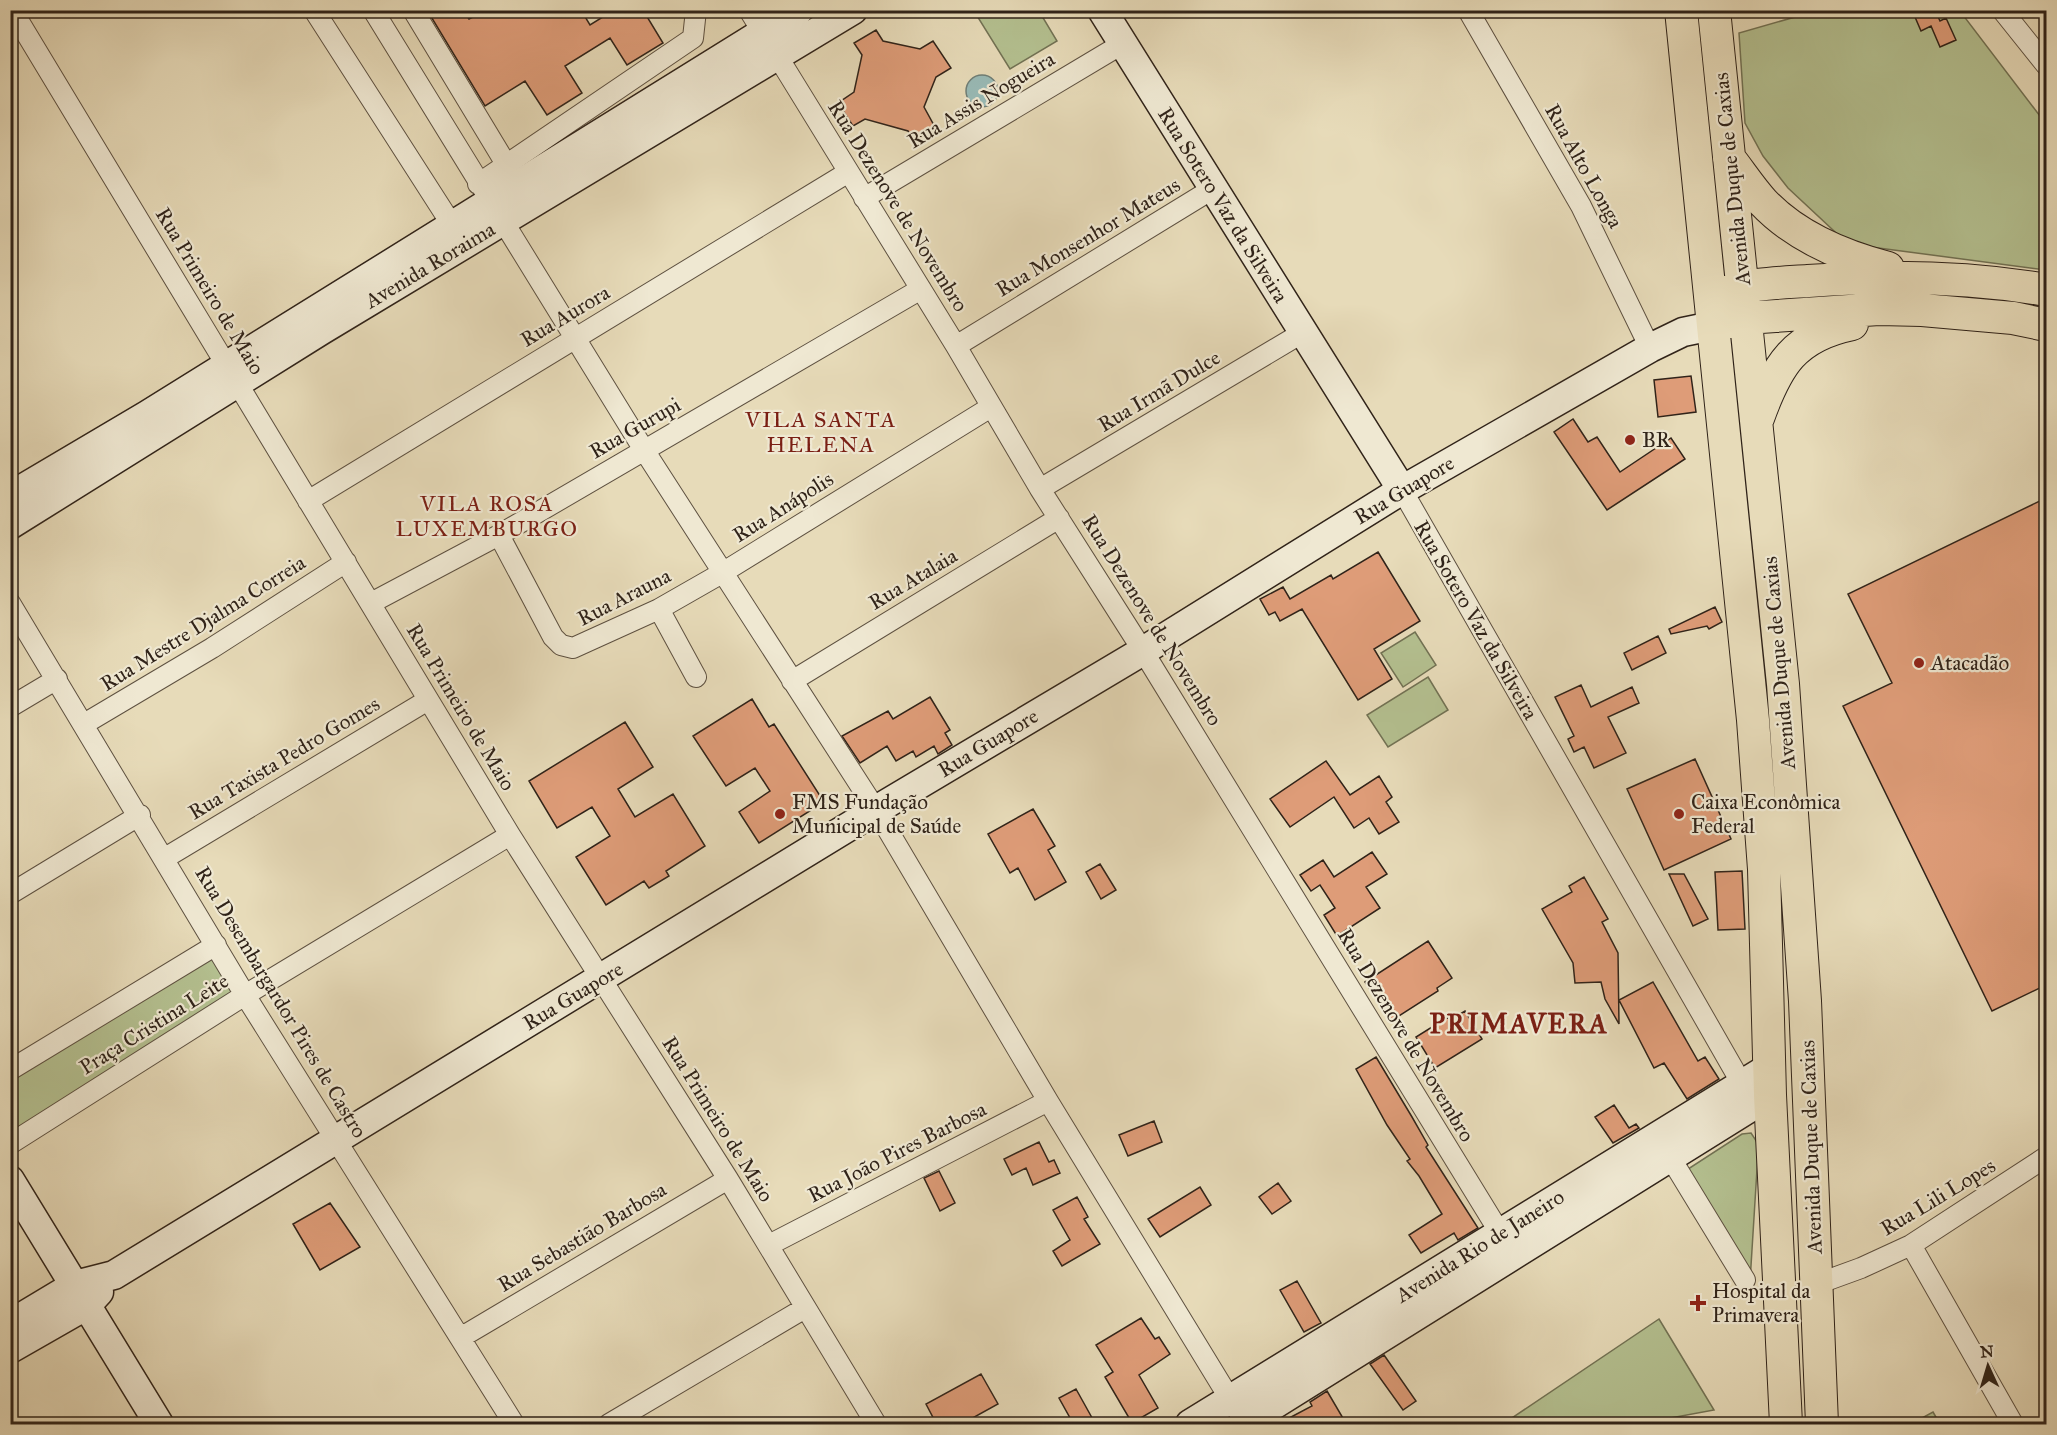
<svg xmlns="http://www.w3.org/2000/svg" width="2057" height="1435" viewBox="0 0 2057 1435" font-family="'IM FELL Great Primer',serif">
	<rect width="100%" height="100%" fill="#e7dbb9"/>
	<filter id="stains"><feTurbulence type="fractalNoise" baseFrequency=".00333" numOctaves="4"/><feColorMatrix values="0 0 0 0 .2 0 0 0 0 .09 0 0 0 0 .02 0 0 0 .5 -.17"/></filter>
	<radialGradient id="worn" r=".72"><stop offset=".6" stop-color="#630" stop-opacity="0"/><stop offset="1" stop-color="#630" stop-opacity=".3"/></radialGradient>
	<!-- green -->
	<path fill="#b4c090" stroke="#727254" stroke-width="1.5" d="M974 11H1039L1057 41 1010 69Z
		M1816 11H1905L1928 20 1960 11 2046 124V270L1848 244 1788 188 1763 156 1745 123 1739 33Z
		M1415 632 1436 665 1403 687 1381 653Z
		M1428 677 1448 710 1388 747 1367 715Z
		M216 945 245 995 11 1144V1070Z
		M1751 1133 1757 1142 1758 1153 1750 1282 1685 1171 1742 1134Z
		M1659 1319 1714 1410 1638 1424H1503Z
		M1933 1412 1940 1424H1911Z"/>
	<!-- water -->
	<path fill="#98bab6" stroke="#6e7e77" stroke-width="1.5" d="M966 91a16 16 0 1 1 32 0a16 16 0 1 1-32 0Z"/>
	<!-- building -->
	<path fill="#de9c78" stroke="#302319" stroke-width="1.5" d="M427 10H463L469 19 487 10H581L590 25 614 10H643L663 43 627 65 610 38 565 66 582 93 547 115 525 81 485 106Z
		M1912 10H1935L1940 21 1946 18 1956 40 1940 47 1931 26 1921 31Z
		M876 30 883 41 920 49 933 41 951 68 936 77 924 107 936 129 913 140 908 131 865 119 853 126 838 103 854 92 862 55 854 43Z
		M1691 376 1696 412 1658 417 1654 380Z
		M1573 419 1588 442 1597 437 1620 472 1671 438 1685 459 1607 510 1554 432Z
		M2046 498V985L1992 1011 1843 706 1892 683 1848 594Z
		M1378 552 1420 621 1374 649 1392 679 1358 700 1302 609 1280 621 1275 612 1269 615 1260 599 1283 587 1290 599 1331 575 1333 579Z
		M1715 607 1722 622 1709 629 1707 626 1671 634 1669 629Z
		M1658 636 1666 653 1632 670 1624 653Z
		M1581 685 1591 707 1632 687 1639 703 1608 717 1626 753 1594 768 1584 747 1574 752 1568 739 1574 736 1555 697Z
		M930 697 950 730 945 733 952 745 938 754 934 746 916 757 913 751 896 761 887 746 860 763 842 736 888 711 893 719Z
		M752 699 769 727 774 724 824 802 759 843 739 812 770 791 755 768 726 786 693 736Z
		M625 722 653 767 618 789 635 817 673 794 705 846 666 871 669 876 649 888 644 881 606 905 576 857 610 836 592 807 557 828 529 781Z
		M1695 759 1731 839 1664 870 1627 789Z
		M1326 761 1350 795 1379 776 1392 797 1386 802 1399 822 1379 834 1369 818 1354 828 1334 797 1290 827 1270 799Z
		M1033 809 1055 846 1048 850 1066 882 1035 900 1018 868 1010 873 988 834Z
		M1372 852 1387 874 1366 887 1380 908 1337 936 1324 915 1335 908 1320 885 1311 891 1300 875 1323 860 1334 877Z
		M1100 864 1116 890 1101 899 1086 872Z
		M1742 871 1745 929 1718 930 1715 872Z
		M1669 874H1684L1708 919 1693 926Z
		M1584 877 1608 919 1602 922 1618 953 1619 1024 1605 999 1601 982 1575 983 1573 963 1542 909 1572 892 1569 886Z
		M1428 941 1452 978 1437 988 1438 991 1391 1021 1365 982Z
		M1653 982 1698 1061 1705 1057 1719 1079 1687 1099 1664 1063 1654 1068 1619 1000Z
		M1465 1011 1482 1039 1435 1068 1416 1037 1448 1017 1450 1020Z
		M1376 1057 1412 1117 1428 1145 1426 1147 1478 1228 1458 1240 1454 1233 1421 1253 1409 1235 1442 1214 1419 1176 1407 1161 1410 1159 1387 1125 1356 1069Z
		M1614 1105 1629 1128 1636 1124 1639 1128 1613 1143 1595 1117Z
		M1154 1121 1162 1142 1128 1156 1119 1135Z
		M1039 1142 1049 1162 1054 1160 1060 1173 1033 1185 1026 1168 1012 1175 1004 1159Z
		M939 1171 955 1203 940 1211 924 1178Z
		M1278 1183 1291 1201 1272 1214 1259 1197Z
		M1200 1187 1211 1205 1160 1237 1148 1219Z
		M1077 1197 1088 1217 1084 1219 1100 1244 1062 1266 1053 1251 1070 1240 1053 1210Z
		M330 1203 360 1247 320 1270 293 1224Z
		M1297 1281 1321 1323 1304 1332 1280 1290Z
		M1141 1318 1155 1339 1159 1337 1170 1354 1139 1375 1158 1408 1132 1423 1105 1377 1113 1372 1096 1345Z
		M1384 1355 1416 1401 1403 1410 1370 1364Z
		M981 1374 998 1404 960 1425H937L926 1404Z
		M1076 1389 1096 1425H1074L1059 1398Z
		M1327 1391 1347 1425H1276L1312 1406 1310 1402Z"/>
	<g fill="none" stroke-linecap="round" stroke-linejoin="round">
		<defs>
			<path id="street" d="M12 10 510 835 728 1179 876 1424
				M314 10 452 225
				M373 10 644 450 876 810 1048 1101 1236 1409
				M413 10 506 164
				M749 10 956 346 1040 489 1143 651 1500 1233 1504 1244
				M1468 10 1581 206 1650 348
				M2002 10 2046 65
				M478 184 693 38 696 10
				M864 198 1122 44
				M956 346 1214 188
				M1040 489 1302 333
				M1402 490 1742 1084
				M308 501 847 173
				M499 535 553 637 561 645 573 648 659 609 722 573 991 407
				M10 603 245 995 514 1424
				M371 603 499 535 921 289
				M659 609 696 677
				M792 681 1059 518
				M10 707 57 679
				M84 724 212 648 346 562
				M165 858 428 700
				M10 894 140 815
				M10 1070 216 945
				M10 1144 245 995 510 835
				M1670 1157 1745 1280
				M769 1245 1048 1101
				M1911 1245 2013 1424
				M1817 1284 1861 1268 1911 1245 2046 1157
				M460 1338 728 1179
				M609 1424 805 1308"/>
			<path id="secondary" d="M1102 10 1402 490
				M10 496 147 415 799 10
				M10 525 322 330 853 10
				M10 1180 159 1424
				M10 1324 75 1285 114 1275 876 810 1143 651 1402 490 1650 348 1683 332 1712 326
				M10 1349 87 1305 99 1292
				M1190 1424 1770 1067
				M1243 1424 1770 1095"/>
			<path id="primary" d="M1681 10 1753 720 1764 869 1770 1095 1786 1424
				M1714 10 1783 684 1805 1001 1822 1424
				M1729 158C1740 172 1751 189 1763 202 1796 237 1842 256 1888 268
				M1722 294C1750 283 1779 283 1808 281 1889 275 1967 276 2046 290
				M1725 323 1746 318 1879 309 1922 310 2013 318 2046 325
				M1758 418C1777 365 1794 336 1852 324"/>
		</defs>
		<!-- street casing -->
		<use href="#street" stroke="#5e5141" stroke-width="22"/>
		<!-- secondary casing -->
		<use href="#secondary" stroke="#302319" stroke-width="31"/>
		<!-- primary casing -->
		<use href="#primary" stroke="#302319" stroke-width="34"/>
		<!-- street -->
		<use href="#street" stroke="#efe8d2" stroke-width="20"/>
		<!-- secondary -->
		<use href="#secondary" stroke="#efe8d2" stroke-width="28"/>
		<!-- primary -->
		<use href="#primary" stroke="#e7dbb9" stroke-width="32"/>
	</g>
	<!-- markers -->
	<g fill="#8f2418" stroke="#efe8d2" stroke-width="2">
		<circle cx="1630" cy="440" r="6"/>
		<circle cx="1919" cy="663" r="6"/>
		<circle cx="780" cy="814" r="6"/>
		<circle cx="1679" cy="814" r="6"/>
		<path d="M1695 1294h6v6h6v6h-6v6h-6v-6h-6v-6h6z"/>
	</g>
	<g text-anchor="middle" stroke-width="4.5" stroke-linejoin="round" paint-order="stroke">
		<!-- street labels -->
		<g font-size="21" fill="#302319" stroke="#efe8d2">
			<text transform="translate(981 100) rotate(-31)" y="7">Rua Assis Nogueira</text>
			<text transform="translate(1584 166) rotate(61)" y="7">Rua Alto Longa</text>
			<text transform="translate(1732 179) rotate(-96)" y="7">Avenida Duque de Caxias</text>
			<text transform="translate(1223 205) rotate(58)" y="7">Rua Sotero Vaz da Silveira</text>
			<text transform="translate(898 206) rotate(58)" y="7">Rua Dezenove de Novembro</text>
			<text transform="translate(1088 237) rotate(-31)" y="7">Rua Monsenhor Mateus</text>
			<text transform="translate(430 265) rotate(-31)" y="7">Avenida Roraima</text>
			<text transform="translate(210 291) rotate(59)" y="7">Rua Primeiro de Maio</text>
			<text transform="translate(565 316) rotate(-31)" y="7">Rua Aurora</text>
			<text transform="translate(1159 391) rotate(-31)" y="7">Rua Irmã Dulce</text>
			<text transform="translate(635 428) rotate(-30)" y="7">Rua Gurupi</text>
			<text transform="translate(1404 490) rotate(-31)" y="7">Rua Guapore</text>
			<text transform="translate(783 507) rotate(-32)" y="7">Rua Anápolis</text>
			<text transform="translate(913 579) rotate(-31)" y="7">Rua Atalaia</text>
			<text transform="translate(624 597) rotate(-27)" y="7">Rua Arauna</text>
			<text transform="translate(1152 620) rotate(58)" y="7">Rua Dezenove de Novembro</text>
			<text transform="translate(1476 620) rotate(60)" y="7">Rua Sotero Vaz da Silveira</text>
			<text transform="translate(203 623) rotate(-32)" y="7">Rua Mestre Djalma Correia</text>
			<text transform="translate(1779 663) rotate(-95)" y="7">Avenida Duque de Caxias</text>
			<text transform="translate(461 707) rotate(59)" y="7">Rua Primeiro de Maio</text>
			<text transform="translate(988 743) rotate(-31)" y="7">Rua Guapore</text>
			<text transform="translate(284 758) rotate(-31)" y="7">Rua Taxista Pedro Gomes</text>
			<text transform="translate(573 996) rotate(-31)" y="7">Rua Guapore</text>
			<text transform="translate(281 1002) rotate(59)" y="7">Rua Desembargardor Pires de Castro</text>
			<text transform="translate(154 1024) rotate(-32)" y="7">Praça Cristina Leite</text>
			<text transform="translate(1406 1035) rotate(59)" y="7">Rua Dezenove de Novembro</text>
			<text transform="translate(718 1119) rotate(58)" y="7">Rua Primeiro de Maio</text>
			<text transform="translate(1811 1147) rotate(-92)" y="7">Avenida Duque de Caxias</text>
			<text transform="translate(897 1152) rotate(-27)" y="7">Rua João Pires Barbosa</text>
			<text transform="translate(1938 1197) rotate(-31)" y="7">Rua Lili Lopes</text>
			<text transform="translate(582 1237) rotate(-31)" y="7">Rua Sebastião Barbosa</text>
			<text transform="translate(1480 1246) rotate(-32)" y="7">Avenida Rio de Janeiro</text>
		</g>
		<!-- poi labels -->
		<g font-size="21" fill="#302319" stroke="#efe8d2" text-anchor="start">
			<text x="1642" y="447">BR</text>
			<text x="1931" y="670">Atacadão</text>
			<text x="792" y="809">FMS Fundação<tspan x="792" dy="24">Municipal de Saúde</tspan></text>
			<text x="1691" y="809">Caixa Econômica<tspan x="1691" dy="24">Federal</tspan></text>
			<text x="1712" y="1298">Hospital da<tspan x="1712" dy="24">Primavera</tspan></text>
		</g>
		<!-- neighbourhood labels -->
		<g font-size="22" letter-spacing="1.5" fill="#7a1f14" stroke="#efe8d2">
			<text x="821" y="427">VILA SANTA<tspan x="821" dy="25">HELENA</tspan></text>
			<text x="487" y="511">VILA ROSA<tspan x="487" dy="25">LUXEMBURGO</tspan></text>
		</g>
		<!-- district labels -->
		<g font-size="27" font-weight="bold" letter-spacing="1.5" fill="#7a1f14" stroke="#efe8d2">
			<text x="1519" y="1033">PRIMAVERA</text>
		</g>
	</g>
	<!-- margin -->
	<rect width="2057" height="1435" fill="none" stroke="#e7dbb9" stroke-width="36"/>
	<rect x="12" y="12" width="2033" height="1411" fill="none" stroke="#302319" stroke-width="3"/>
	<rect x="18" y="18" width="2021" height="1399" fill="none" stroke="#302319" stroke-width="1.5"/>
	<!-- north arrow -->
	<g transform="translate(1988 1366) rotate(356)" stroke="#efe8d2" stroke-width="4.5" paint-order="stroke">
	<path d="M0-4.5L10 22L0 15L-10 22Z" fill="#302319"/>
	<text y="-9" font-size="16" font-weight="bold" text-anchor="middle" fill="#302319">N</text>
	</g>
	<rect width="100%" height="100%" filter="url(#stains)"/>
	<rect width="100%" height="100%" fill="url(#worn)"/>
</svg>
